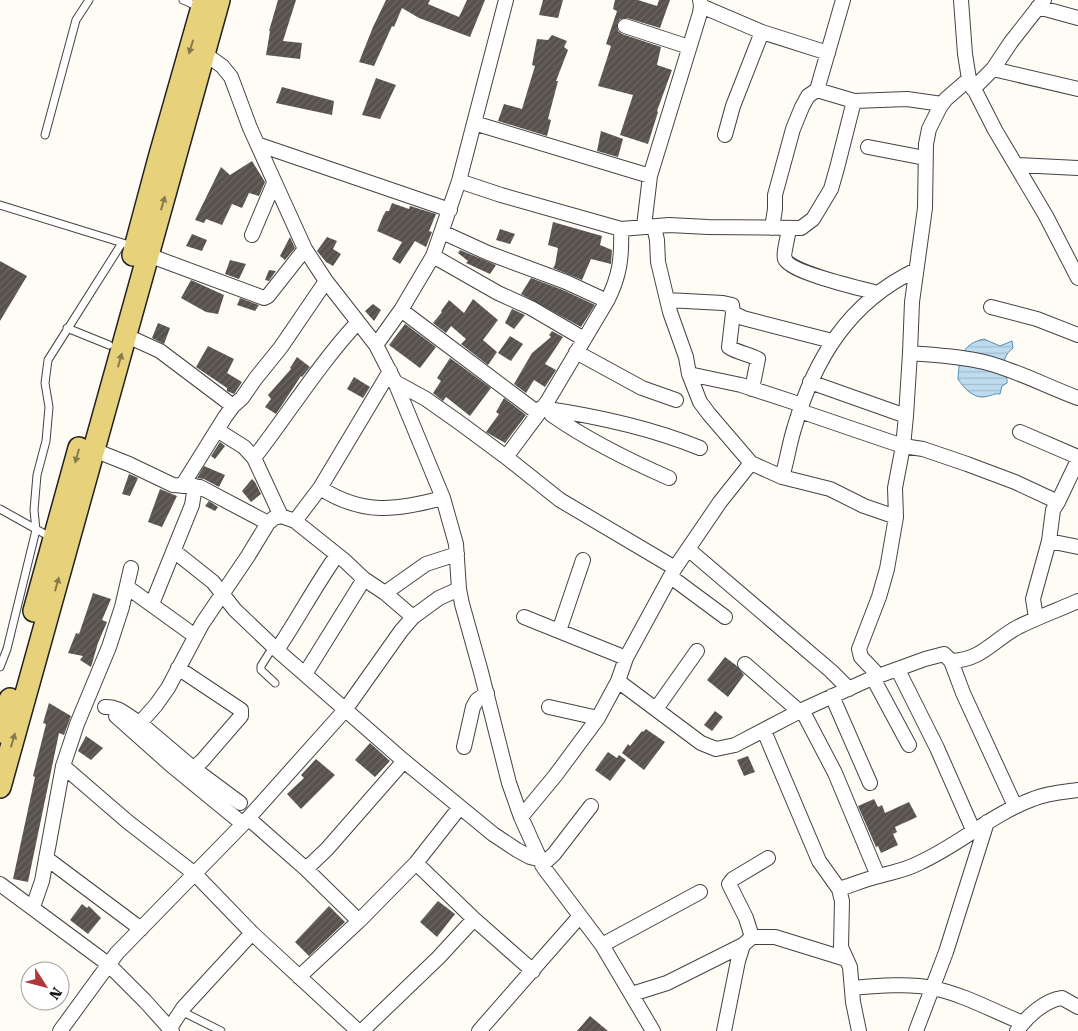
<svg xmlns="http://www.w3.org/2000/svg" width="1078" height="1031" viewBox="0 0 1078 1031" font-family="'Roboto Serif',serif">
	<defs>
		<pattern id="water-rules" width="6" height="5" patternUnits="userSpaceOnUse" patternTransform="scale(1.25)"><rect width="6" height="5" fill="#bfdcef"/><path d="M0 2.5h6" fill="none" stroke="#a3bccc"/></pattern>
		<pattern id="building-hatch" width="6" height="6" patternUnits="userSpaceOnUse" patternTransform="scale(1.25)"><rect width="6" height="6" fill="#58524e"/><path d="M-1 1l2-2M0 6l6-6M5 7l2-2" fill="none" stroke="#6b6663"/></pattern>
	</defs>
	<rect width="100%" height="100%" fill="#fefcf5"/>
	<!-- water -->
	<path fill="url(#water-rules)" stroke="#4f8ebe" d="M984 339 1000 346 1012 341 1013 348C997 361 1008 370 1007 383L1002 386 1000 394C994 393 991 396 984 397 973 398 964 388 958 379 959 359 961 344 984 339Z"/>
	<!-- building -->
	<path fill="url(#building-hatch)" d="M278 0H296L283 41 302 43 300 59 266 55 270 31H269Z
		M386 0H430L428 4 459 17 467 0H485L470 37 419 18 402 8 394 27 392 26 374 66 359 62 373 27Z
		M543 0H563L558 18 539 15Z
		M615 0H638L657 6 659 0H670L660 28 627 18 620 19 617 24 618 31 622 34 661 47 657 65 672 70 657 111 658 112 648 144 620 135 633 95 598 86 611 46 606 44 617 11 613 9Z
		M552 35 567 41 564 47 568 50 556 81H558L548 119 551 120 547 136 498 121 504 104 522 109 535 66 532 65 537 39 548 40Z
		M376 78 396 85 380 119 362 115Z
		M282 87 334 101 332 115 276 103Z
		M601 131 623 139 618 157 597 151Z
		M252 161 265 182 259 196 249 193 242 208 232 204 222 225 206 219 204 223 195 220 221 167 230 175Z
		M392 203 409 209 410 206 436 214 429 231 432 232 426 247 415 241 400 264 392 259 402 242 377 231 383 216 386 211H389Z
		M553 222 602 236 600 245 612 250 611 264 591 259 582 280 553 268 555 265 558 248 548 245Z
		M500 229 515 234 510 244 496 240Z
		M192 234 207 240 202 251 186 246Z
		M290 237 295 248 285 260 280 256Z
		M327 237 337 241 333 249 341 254 333 266 326 262 317 251Z
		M460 250 496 265 490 274 466 263 468 261 458 253Z
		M230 260 246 264 239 279 225 274Z
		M0 261 27 276 0 321Z
		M269 270 276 271 269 281 265 280Z
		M531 278 563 290 595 305 581 327 521 294Z
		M191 280 224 295 218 314 206 312 181 298Z
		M240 298 259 305 255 311 237 305Z
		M473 299 498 320 483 340 497 352 488 365 461 344 466 339 451 326 446 333 433 323 442 312 441 311 449 300 464 313Z
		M373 304 381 310 374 321 365 311Z
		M512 309 525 315 514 329 505 323Z
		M158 323 170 328 164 344 152 338Z
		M405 324 436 347 420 368 389 345Z
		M552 331 563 337 545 364 556 370 545 387 534 380 526 393 514 384 532 353 551 337 549 335Z
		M510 336 523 344 511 361 498 353Z
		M208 346 234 359 227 373 242 382 234 394 227 391V388L196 367Z
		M297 357 310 367 302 377 301 376 276 414 265 407 271 399 268 395 291 369 290 368Z
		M450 358 491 388 470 416 446 397 443 401 433 393 441 381 437 378Z
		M354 377 370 387 363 398 347 389Z
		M504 398 526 415 505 443 486 432 499 414 496 412Z
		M220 442 225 446 215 459 211 456Z
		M204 466 225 475 219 487 204 479 197 478Z
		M129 474 138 478 130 496 122 494Z
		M252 479 255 482 261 494 251 502 242 491Z
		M160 489 177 496 162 527 148 522Z
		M209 501 218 507 215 511 205 506Z
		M93 593 111 599 102 620 107 622 98 643 91 667 80 660 83 656 68 653 76 633 79 634Z
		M725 657 737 666 744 675 728 697 707 680Z
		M49 703 71 716 64 735 59 733 28 882 13 879 35 777 33 776 46 724 43 723Z
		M715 711 723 717 712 731 704 725Z
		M646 729 665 742 644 770 622 753 628 744 630 746 642 731 643 732Z
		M86 736 103 748 91 760 78 751Z
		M370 743 390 761 375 777 355 760Z
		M608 752 617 758 619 755 626 760 610 781 595 770Z
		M748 756 755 772 744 776 737 760Z
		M316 759 335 775 301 809 287 794 304 778 301 775Z
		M874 799 878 807 882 805 885 813 909 802 917 817 895 827 897 832 893 834 898 845 881 853 878 846 876 847 858 806Z
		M438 901 455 914 437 937 420 922Z
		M82 904 87 908 89 906 101 918 88 934 70 920Z
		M329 906 345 922 309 956 295 942Z
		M590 1016 608 1031H577Z"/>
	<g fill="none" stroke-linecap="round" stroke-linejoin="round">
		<defs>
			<path id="lane" d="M183 0 199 7
				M45 135 76 20 89 0
				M0 205 126 244
				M67 328 109 345
				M0 509 52 538
				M273 647 261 666V670L275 683
				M0 667 7 649 36 530 34 510 37 475 46 441 49 407 45 383 48 360 122 243
				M181 1011 221 1031"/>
			<path id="street" d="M961 0 965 54 969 79 995 130 1046 216 1078 278
				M701 6 762 32 828 53
				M1038 7 1078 18
				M625 26 689 47
				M205 54 222 66 231 77 250 128 305 249 326 281 376 345 395 382 443 498 456 544 459 589 462 604 481 672 509 783 521 817 544 868 602 945 653 1031
				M993 69 1078 89
				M973 89 993 69 1011 42 1044 0
				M817 90 854 101 907 99 942 104
				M474 123 650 176
				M725 135 733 106 762 32
				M257 144 450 210
				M868 147 925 158
				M1018 165 1078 168
				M459 181 501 195 621 229 669 225 708 227 801 228 813 219 831 189 837 168 854 101
				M644 226 650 176 700 13 701 6 700 0
				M654 227 657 240 658 262 670 312 686 357 689 374 700 402 709 414 751 463 782 477 830 489 864 506 896 517
				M772 228 775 209V195L793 129 802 107 808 96 817 90 843 0
				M789 229C788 236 783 255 785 259 789 272 863 289 878 293
				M442 232 488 253 566 282 607 301
				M252 235 274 183
				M148 255 264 298 268 296 305 249
				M433 256 498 293 531 308 584 339
				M667 300 723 303 732 305 733 313 743 318 832 341
				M991 307 1037 319 1078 335
				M401 310 538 413
				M733 313 729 347C738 353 749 354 758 359L752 389
				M127 336 160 351 233 406
				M376 345 401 310 433 256 459 181 506 0
				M576 352 642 388 676 400
				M910 353C935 355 960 356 984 362 1016 370 1046 386 1078 398
				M689 374 741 385 802 405
				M395 382 426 399 460 423 506 457 560 500 675 568
				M810 382 906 416
				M541 408C596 416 649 427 700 448
				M548 409 552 415C589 441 628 460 669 478
				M800 411 885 440 903 446 923 449 967 464 1015 482 1058 502
				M217 430 244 447 254 458 281 516
				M1020 432 1078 457
				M94 450 129 464 173 485 200 487 268 523
				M506 457 547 402 607 301C620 276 622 257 621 229
				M254 458C289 413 319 364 358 322
				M782 477C787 461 789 445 794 429 814 359 849 302 916 270
				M182 486 225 417 233 406 242 398 256 378 281 347 326 281
				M320 488C364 516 396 510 443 498
				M295 521 320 488 390 371
				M1049 541 1078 547
				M688 549 831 671 849 689
				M174 551 213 582 235 610 277 650 404 761 493 834 517 850 530 857 538 859
				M671 577 725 617
				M127 587 195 636
				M385 593 426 564 457 554
				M152 604 192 505 195 486
				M524 617 626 658
				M1036 618 1033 599 1049 541 1053 510 1058 502 1078 460
				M559 631 583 560
				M277 650C298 619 315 586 337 555
				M951 661C982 660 992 641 1018 627 1038 617 1058 610 1078 601
				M745 664 800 712
				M898 670 937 748 974 832
				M305 674 364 579
				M879 676 861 657 859 649 879 597 887 569 896 517 895 488 903 446 906 416 910 353 912 302 925 208 926 144 929 129 940 107 946 99 969 79
				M873 678 909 745
				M618 681 701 743 716 749 735 745 802 710 870 679 925 659 944 654 951 661 963 693 1015 806
				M832 696 870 783
				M105 707C120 706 128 717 140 723L156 705 168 688 202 624 248 556 268 523 274 518 281 516 295 521 345 561 364 579 385 593 413 617
				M549 707 598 718
				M656 709 697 651
				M802 710 835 773 878 876
				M116 716 171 765 243 824
				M140 723 193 768 202 761 241 716V710L178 668
				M764 731 819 861 839 889 842 901 841 947 850 967 853 1002 859 1031
				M464 747 473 707 477 700 487 693
				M63 766 128 822 195 874 252 933 358 1031
				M193 768 240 803
				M521 817 555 776 598 718 618 681 626 658 675 568 720 502 751 463
				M248 818 306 869 359 921
				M46 858 141 929
				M416 863 474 919 533 971
				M542 865 554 854 591 806
				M306 869 327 849 404 761
				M0 884 108 964 145 1001 172 1031
				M839 889C852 885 866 879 879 876 893 872 906 870 919 863 959 845 992 814 1033 799 1047 793 1063 792 1078 790
				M33 907 42 881 63 766 77 724 109 647 122 607 131 568
				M752 937H775L846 959
				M602 945 700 892
				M299 977 359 921 416 863 460 807
				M852 988C876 986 910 983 933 988 965 995 993 1011 1023 1023
				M632 994 667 983 743 945
				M170 1028 183 1008 252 933
				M60 1031 117 953 243 824 345 710 401 631 413 617 439 598 459 589
				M362 1031 439 957 474 919
				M479 1031 580 916
				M724 1031 738 961 743 945 752 937 746 918 729 884 733 879 768 858
				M916 1031 946 952 987 822
				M1017 1031C1026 1017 1045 1000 1062 998L1078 1007"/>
			<path id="primary" d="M133 255 159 158 204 0
				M34 611 79 448
				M0 732 10 699
				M0 787 219 0"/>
		</defs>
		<!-- lane casing -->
		<use href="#lane" stroke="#434343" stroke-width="9"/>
		<!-- street casing -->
		<use href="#street" stroke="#434343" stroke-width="16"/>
		<!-- primary casing -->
		<use href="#primary" stroke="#212121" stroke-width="24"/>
		<!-- lane -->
		<use href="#lane" stroke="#fff" stroke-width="7"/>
		<!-- street -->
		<use href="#street" stroke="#fff" stroke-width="14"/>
		<!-- primary -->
		<use href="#primary" stroke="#e8d17b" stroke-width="21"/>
	</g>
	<!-- one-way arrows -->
	<defs><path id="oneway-solid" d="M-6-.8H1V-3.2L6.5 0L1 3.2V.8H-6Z" transform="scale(1.25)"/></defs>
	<g fill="#877a4b">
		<use href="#oneway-solid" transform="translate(191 47) rotate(107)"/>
		<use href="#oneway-solid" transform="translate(163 203) rotate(-74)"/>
		<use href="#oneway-solid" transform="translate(120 360) rotate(-74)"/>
		<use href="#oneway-solid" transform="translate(77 456) rotate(106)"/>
		<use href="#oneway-solid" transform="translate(57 584) rotate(-74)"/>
		<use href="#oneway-solid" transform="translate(13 740) rotate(-74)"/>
	</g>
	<!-- north arrow -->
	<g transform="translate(45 986) rotate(126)"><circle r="24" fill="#ffffff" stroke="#9f9f9f"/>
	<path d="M0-4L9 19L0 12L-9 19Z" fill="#b0383a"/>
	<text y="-8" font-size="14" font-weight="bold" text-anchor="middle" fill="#101010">N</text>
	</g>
</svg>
